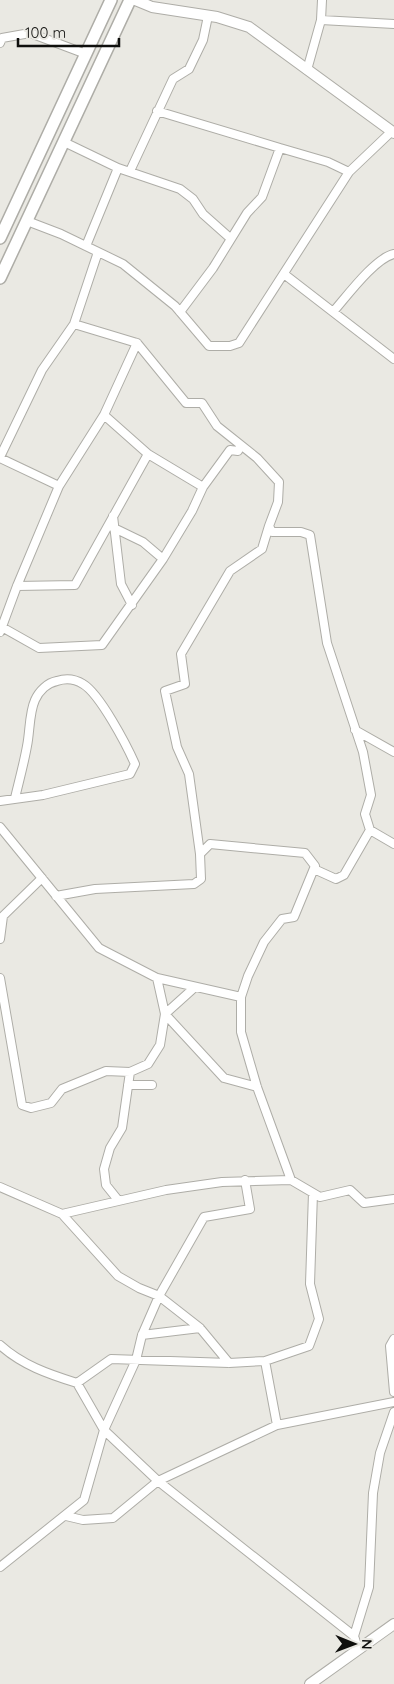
<svg xmlns="http://www.w3.org/2000/svg" width="394" height="1684" viewBox="0 0 394 1684" font-family="Quicksand,sans-serif">
	<rect width="100%" height="100%" fill="#eae9e3"/>
	<g fill="none" stroke-linecap="round" stroke-linejoin="round">
		<defs>
			<path id="street" d="M322 0 321 20 394 24
				M0 43 2 38 30 33 86 54
				M307 70 321 20
				M157 111 280 148
				M64 142 118 168 180 189 193 199 203 214 230 238
				M130 171 173 79 189 69 203 40 208 16
				M27 221 61 234 123 264 175 306 209 346H230L239 343 349 172 391 132
				M86 246 118 168
				M284 274 394 359
				M180 312 213 268 247 213 262 197 280 148 328 162 349 172
				M333 312C347 296 375 258 394 254
				M137 343 186 403H202L217 426 257 458 279 482 278 502 269 526 272 532H301L310 535 327 643 363 752 371 795 365 814 370 830
				M104 415 148 454 203 487
				M0 457 42 370 74 324 98 252
				M0 458 59 486
				M113 516 121 584 132 605
				M112 527 143 542 163 559
				M17 586 75 585 148 454
				M0 626 39 648 102 645 163 559 192 511 203 487 230 450 238 451 241 445
				M0 632 17 586 59 486 104 415 137 343 74 324
				M355 730 394 752
				M0 801 43 795 130 774 135 764C127 746 100 694 83 684 75 679 66 678 57 681 47 683 39 691 35 700 29 713 30 732 27 746 24 763 19 781 15 798
				M0 827 99 948 157 978 241 997
				M200 854 189 774 177 747 165 691 185 684 181 654 230 571 262 549 269 526
				M314 869 336 879 344 875 370 830 394 844
				M56 896 95 889 194 884 201 879 200 854 210 844 305 853 315 866 294 917 282 919 264 942 248 976 241 997V1032L257 1087 291 1180 320 1197 350 1190 364 1203 394 1199
				M0 939 3 916 42 878
				M0 978 22 1105 31 1108 51 1103 62 1089 106 1071 130 1072 148 1064 160 1045 165 1014 157 978
				M195 987 165 1014 224 1078 257 1087
				M128 1085H152
				M0 1187 62 1214 166 1190 222 1182 291 1180
				M118 1200 106 1185 104 1169 110 1148 122 1128 130 1072
				M62 1214 118 1276 139 1288 159 1296 200 1328 229 1363
				M142 1335 200 1328
				M394 1339 390 1346 394 1392
				M0 1345C22 1365 48 1374 77 1383L104 1430 84 1500 0 1567
				M77 1383 111 1359 229 1363 265 1361
				M277 1425 265 1361 309 1346 319 1319 310 1284 313 1193
				M66 1516 83 1520 113 1518 158 1481 104 1430 136 1360 142 1335 159 1296 204 1217 250 1209 245 1180
				M354 1636 158 1481 277 1425 394 1402
				M358 1649 354 1636 369 1587 373 1493 380 1453 394 1412"/>
			<path id="secondary" d="M135 0 152 7 217 17 249 27 394 133
				M310 1684 394 1624"/>
			<path id="primary" d="M0 238 111 0
				M0 278 130 0"/>
		</defs>
		<!-- street casing -->
		<use href="#street" stroke="#aeada7" stroke-width="10"/>
		<!-- secondary casing -->
		<use href="#secondary" stroke="#aeada7" stroke-width="12"/>
		<!-- primary casing -->
		<use href="#primary" stroke="#aeada7" stroke-width="14"/>
		<!-- street -->
		<use href="#street" stroke="#fff" stroke-width="8"/>
		<!-- secondary -->
		<use href="#secondary" stroke="#fff" stroke-width="10"/>
		<!-- primary -->
		<use href="#primary" stroke="#fff" stroke-width="11"/>
	</g>
	<!-- north arrow -->
	<g transform="translate(354 1644) rotate(91)" stroke="#eae9e3" stroke-width="4" paint-order="stroke">
	<path d="M0-4L9 19L0 12L-9 19Z" fill="#0f0f0d"/>
	<text y="-8" font-size="14" font-weight="bold" text-anchor="middle" fill="#0f0f0d">N</text>
	</g>
	<!-- scale -->
	<path d="M18 38v8h101v-8" fill="none" stroke="#0f0f0d" stroke-width="2.5"/>
	<text x="25" y="38" font-size="15" fill="#0f0f0d" stroke="#eae9e3" stroke-width="4" paint-order="stroke">100 m</text>
</svg>
